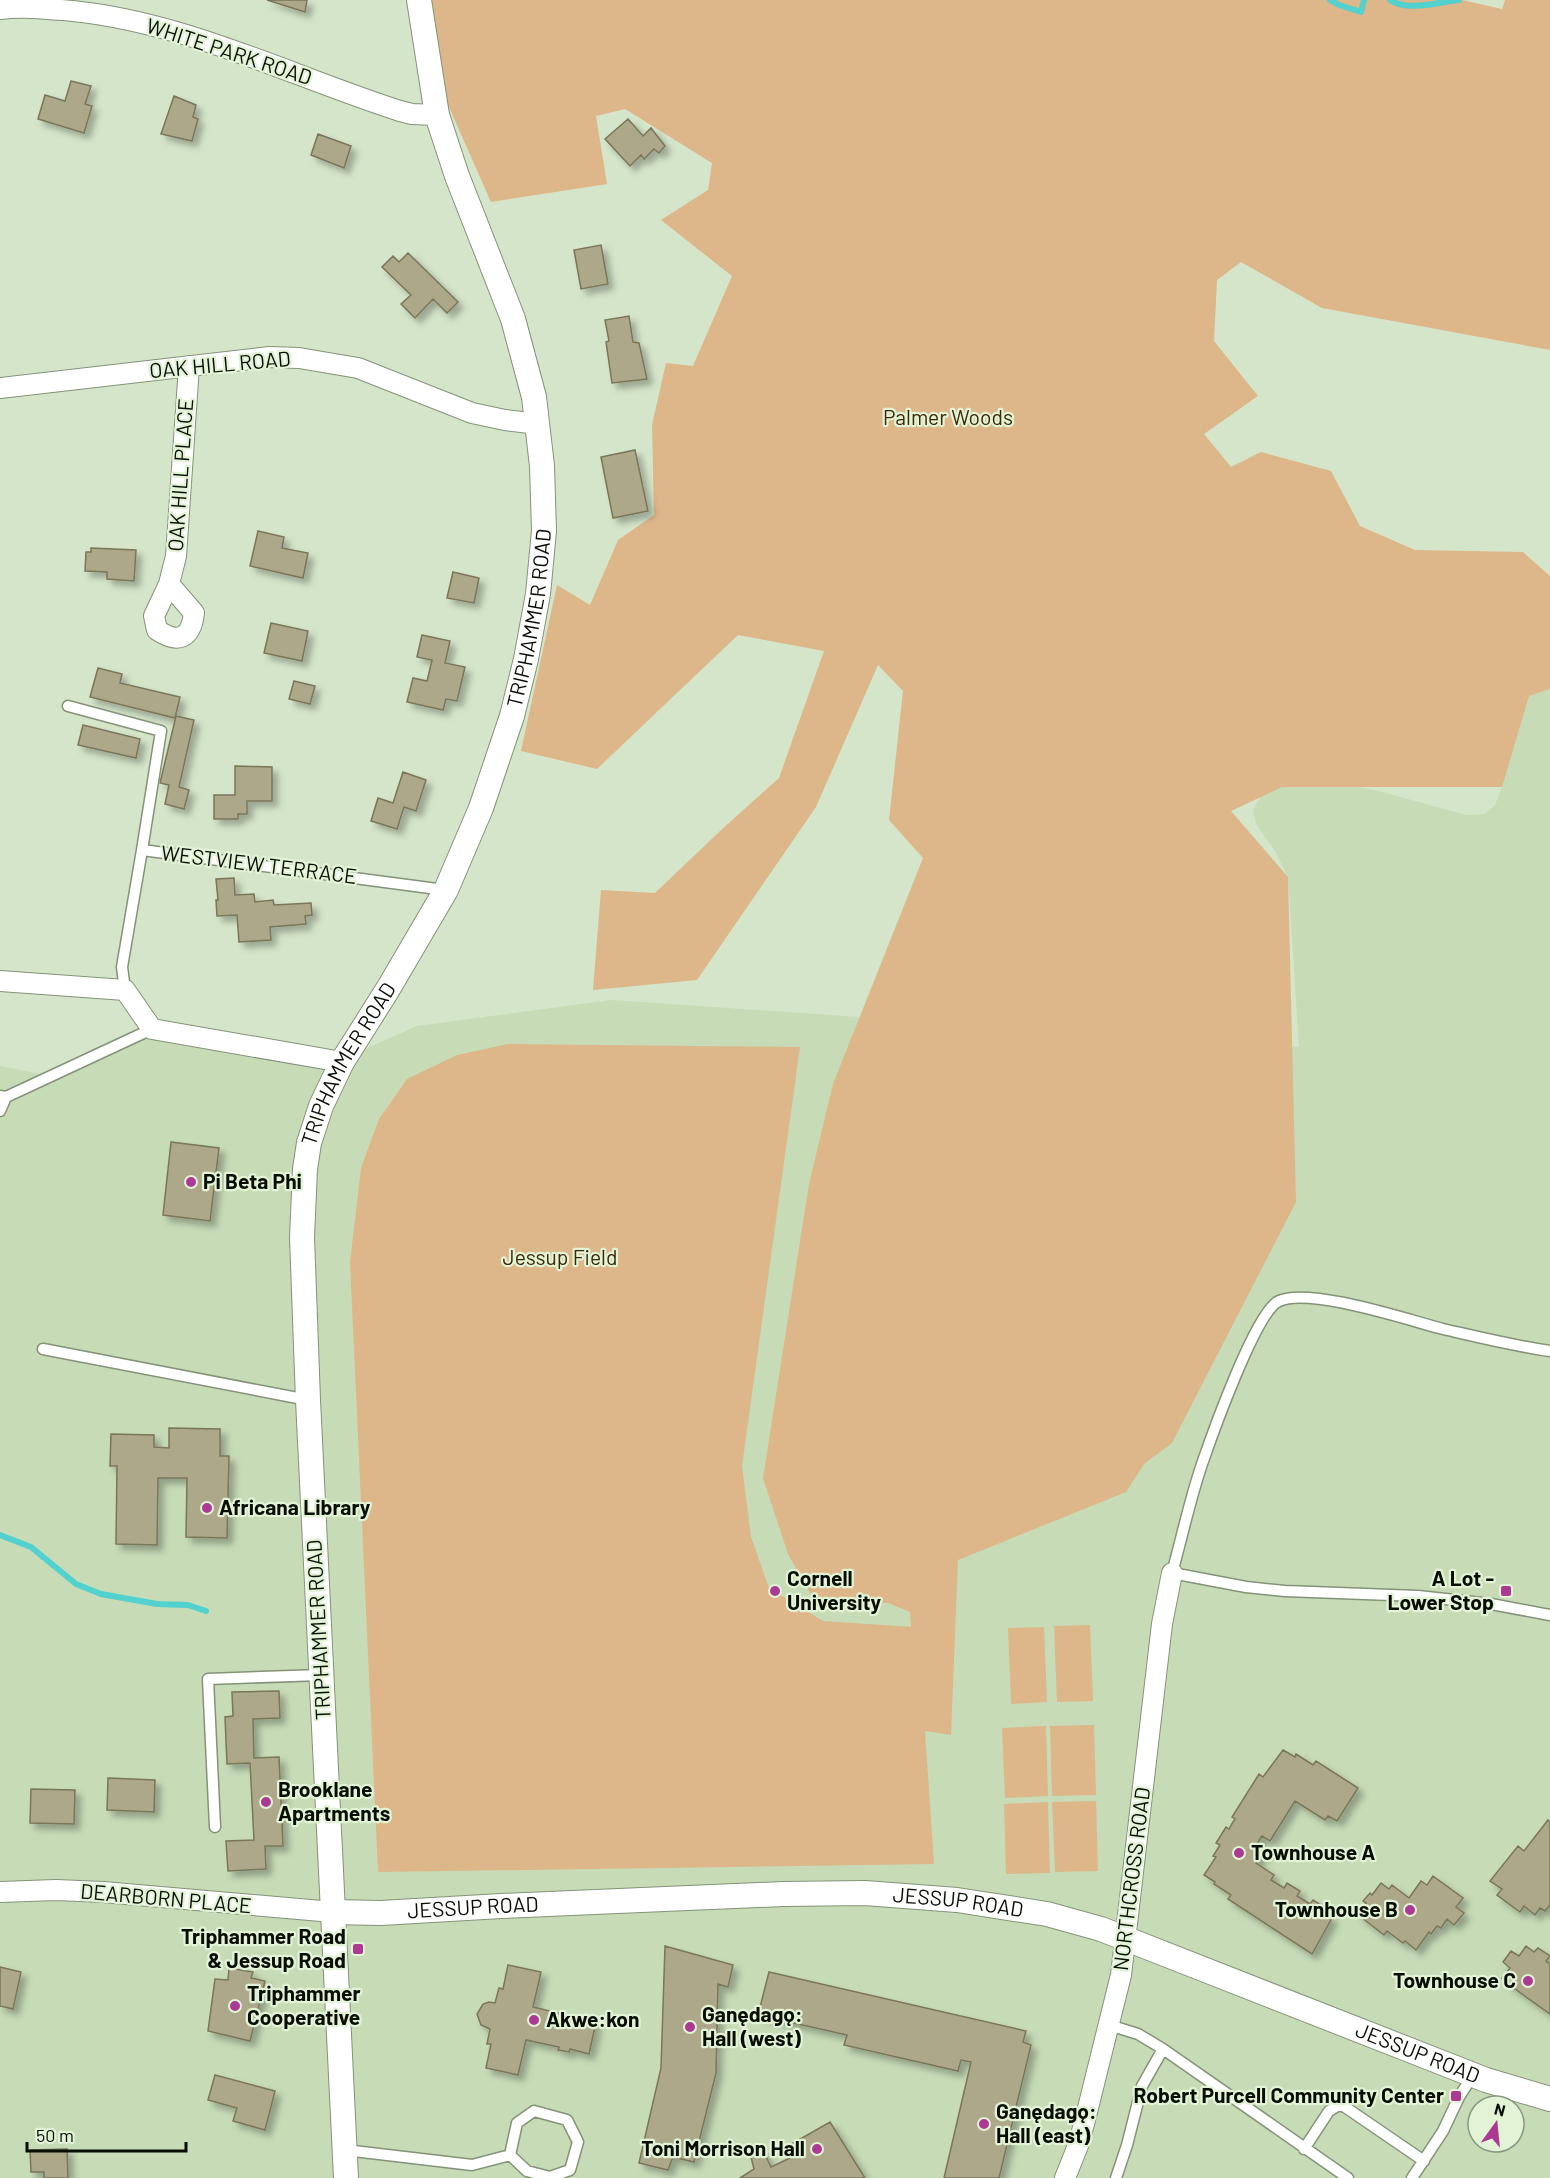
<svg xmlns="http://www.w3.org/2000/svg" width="1550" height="2178" viewBox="0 0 1550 2178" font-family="Barlow,sans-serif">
	<defs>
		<filter id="shadow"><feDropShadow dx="5.5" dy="5.5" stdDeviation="3" flood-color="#0004"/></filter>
	</defs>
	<rect width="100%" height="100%" fill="#d5e5c9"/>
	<!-- built -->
	<path fill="#c7dbb7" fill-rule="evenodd" d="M1550 689V2178H0V1066L51 1076 155 1028 347 1057 417 1026 612 1000 1299 1047 1288 877 1275 851 1256 824 1253 810 1261 796 1282 787 1316 781 1375 790 1466 815 1485 814 1495 805 1502 787 1514 721 1529 696ZM1478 2106H1514V2142H1478Z"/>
	<!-- green -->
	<path fill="#ddb68a" d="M426 0H1462L1502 9 1505 0H1550V350L1322 308 1241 262 1217 280 1214 341 1258 396 1204 434 1231 467 1261 452 1331 471 1360 526 1415 550 1523 552 1550 576V689L1529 696 1502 787H1282L1231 811 1288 877 1296 1202 1172 1443 1144 1464 1126 1492 958 1560 951 1735 925 1731 934 1864 378 1872 350 1262 361 1168 379 1119 407 1079 457 1055 508 1044 800 1047 742 1466 751 1537 769 1588 823 1621 911 1627 910 1612 888 1603 813 1598 788 1554 763 1478 809 1184 833 1084 923 858 889 820 903 691 878 665 816 807 697 980 593 990 601 890 655 893 720 831 779 778 824 651 738 635 597 769 521 751 557 585 590 605 618 540 654 515 652 425 666 363 693 366 732 276 661 220 708 190 712 163 625 109 596 116 607 184 491 202 429 62Z
		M1090 1625 1093 1701 1057 1702 1054 1626Z
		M1044 1627 1047 1702 1011 1704 1008 1628Z
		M1094 1725 1096 1795 1052 1796 1050 1726Z
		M1046 1726 1048 1796 1005 1798 1002 1728Z
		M1096 1801 1098 1871 1055 1872 1052 1802Z
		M1048 1802 1050 1873 1006 1874 1004 1804Z"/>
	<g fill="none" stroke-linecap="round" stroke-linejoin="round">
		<!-- stream -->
		<path stroke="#52d1ce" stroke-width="6" d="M1330 0 1339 5 1361 12 1364 0
			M1390 0C1408 12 1438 2 1459 0
			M0 1535 31 1547 76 1584 101 1594 157 1604 188 1605 206 1611"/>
	</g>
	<!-- building -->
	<path fill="#ada88a" stroke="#7a7659" stroke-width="1.5" filter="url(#shadow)" d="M267 0H307L305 12Z
		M71 81 91 86 85 104 92 106 84 133 38 119 45 95 65 101Z
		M174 96 196 105 193 117 198 119 192 141 161 134Z
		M628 119 643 136 651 128 665 146 659 153 654 149 644 159 641 155 630 166 605 139Z
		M318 134 351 146 344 168 311 155Z
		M601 245 608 284 581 289 574 250Z
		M408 253 458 302 447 313 433 299 415 318 401 304 411 295 382 267 393 256 399 262Z
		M629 316 633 342 639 343 647 379 612 383 606 342 609 341 605 320Z
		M635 450 648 511 613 518 601 457Z
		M258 531 284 537 282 548 308 553 303 578 250 566Z
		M91 548 136 550 134 581 107 579V572L85 571 86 552H91Z
		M453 572 479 578 474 603 447 598Z
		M271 623 308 631 302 661 264 653Z
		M422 635 450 641 445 663 465 667 457 701 446 699 443 710 407 702 413 678 427 681 432 660 417 657Z
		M98 668 122 674 120 683 180 697 175 718 90 697Z
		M294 681 315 686 310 704 289 699Z
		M176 716 194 720 179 787 189 790 184 809 165 804 169 785 160 783Z
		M83 725 140 739 136 758 78 745Z
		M235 766 272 767V801H247V814H238V819H214V795H235Z
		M403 772 426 780 416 811 404 807 397 829 371 821 378 798 393 803Z
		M234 878 235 895 254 894 255 902 273 900 274 905 311 903 312 915 305 916 306 924 270 927 271 940 239 942 237 915 217 916 216 900H218L216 879Z
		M171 1142 219 1148 210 1221 163 1215Z
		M169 1428 220 1429V1456H229L227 1538 186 1537 187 1478H158L157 1545 116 1544 117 1466H110L111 1434 154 1435V1447L169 1448Z
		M279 1691 280 1718 253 1719 254 1758 279 1757 283 1846H265L266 1869 228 1871 226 1841 254 1840 250 1763 227 1764 225 1717 233 1716 232 1692Z
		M1283 1750 1295 1757 1296 1754 1313 1765 1316 1761 1358 1788 1337 1821 1328 1816 1325 1820 1295 1801 1270 1841 1262 1836 1256 1845 1264 1850 1256 1863 1274 1875 1271 1880 1284 1888 1287 1883 1300 1891 1297 1896 1310 1904 1313 1900 1326 1908 1323 1912 1332 1918 1312 1954 1228 1899 1231 1895 1214 1884 1215 1882 1204 1875 1216 1857 1213 1856 1220 1845 1216 1843 1226 1827 1229 1829 1233 1822 1235 1819 1232 1817 1259 1774 1263 1777Z
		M108 1778 155 1780 154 1812 107 1810Z
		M31 1789 75 1790 74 1824 30 1823Z
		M1548 1820 1550 1822V1905L1545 1911 1540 1908 1535 1915 1524 1906 1520 1912 1497 1895 1502 1889 1490 1881 1518 1846 1524 1851Z
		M1433 1876 1463 1898 1456 1907 1464 1913 1454 1925 1447 1919 1441 1928 1437 1926 1431 1934 1429 1932 1416 1950 1405 1941 1403 1943 1387 1931 1384 1935 1357 1914 1366 1903 1363 1901 1370 1893 1372 1895 1381 1883 1389 1889 1392 1885 1409 1898 1421 1881 1427 1885Z
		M665 1946 733 1965 728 1987 718 1984 716 2073 694 2162 673 2157 668 2170 639 2163 661 2068Z
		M1526 1946 1534 1952 1538 1948 1550 1956 1546 1961 1550 1964V2014L1508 1984 1509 1983 1502 1978 1510 1968 1503 1962 1511 1951 1519 1956Z
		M508 1965 541 1972 533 2007 596 2022 589 2054 570 2049 569 2052 558 2050 559 2047 526 2040 518 2075 486 2068 491 2044H487L490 2029 481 2025 477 2014 483 2004 489 2002 495 2003 499 1988 503 1989Z
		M0 1967 21 1972 13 2009 0 2006Z
		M229 1968 253 1972 251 1978 265 1981 250 2041 208 2031 215 1979 228 1980Z
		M769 1972 1026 2031 1023 2042 1031 2045 999 2178H944L971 2062 961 2060 958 2071 844 2045 847 2035 758 2015Z
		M215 2075 275 2091 265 2130 233 2121 237 2108 208 2100Z
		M830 2122 865 2178H740L754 2169 750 2153 763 2150 771 2167 790 2158 786 2147Z
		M67 2149 68 2178H44V2172H31L30 2150Z"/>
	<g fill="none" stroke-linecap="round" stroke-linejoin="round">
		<defs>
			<path id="service" d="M68 706 161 731 142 850
				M125 990 122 967 142 850 445 890
				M0 1096 6 1097 152 1029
				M0 1111 6 1097
				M43 1349 308 1400
				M1550 1351C1514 1346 1478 1337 1443 1329 1408 1320 1310 1287 1279 1301 1256 1311 1212 1435 1202 1464 1190 1499 1182 1537 1172 1573L1246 1587 1285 1591 1418 1596 1491 1604 1550 1615
				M215 1827 208 1679 321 1675
				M1109 2025 1138 2034 1163 2049 1348 2178
				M534 2111 567 2120 578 2142 570 2170 550 2177 527 2171 510 2155 517 2123Z
				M1304 2149 1329 2111 1339 2105 1345 2107 1424 2161
				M345 2150 472 2165 510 2155
				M1116 2178 1127 2145 1142 2086 1163 2049
				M1412 2178 1443 2131 1459 2097 1473 2075"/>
			<path id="minor" d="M0 9C24 6 49 9 73 11 188 23 291 76 400 111L412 114 437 115
				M0 388 269 357 299 358 358 368 472 413 505 420 538 424
				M169 584 176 556 189 366
				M169 584 194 613C191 639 178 644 157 630L154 616Z
				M0 981 125 990 152 1029 342 1062
				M0 1892 56 1890 103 1892 333 1912
				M1065 2178 1079 2143 1086 2116 1121 1975 1162 1624 1172 1573"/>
			<g id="tertiary">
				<path id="s1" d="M333 1912 381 1913 501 1906 783 1894 865 1893 957 1900 1047 1914 1101 1929 1486 2080 1550 2099"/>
				<path id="s2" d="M346 2178 308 1400 302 1237 305 1169 309 1143 321 1106 342 1062 388 989 446 890 481 808 512 716 526 659 538 594 544 531 542 466 534 397 513 319 457 176 437 115 419 0"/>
			</g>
		</defs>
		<!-- service casing -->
		<use href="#service" stroke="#849378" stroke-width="13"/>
		<!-- minor casing -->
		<use href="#minor" stroke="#849378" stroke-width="22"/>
		<!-- tertiary casing -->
		<use href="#tertiary" stroke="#849378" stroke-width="26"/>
		<!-- service -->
		<use href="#service" stroke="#fff" stroke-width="10"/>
		<!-- minor -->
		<use href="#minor" stroke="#fff" stroke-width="20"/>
		<!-- tertiary -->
		<use href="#tertiary" stroke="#fff" stroke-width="24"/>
	</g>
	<!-- markers -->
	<g fill="#ac3a94" stroke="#e2f3d6" stroke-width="2">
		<circle cx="191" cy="1182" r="6"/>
		<circle cx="207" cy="1508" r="6"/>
		<circle cx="775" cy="1591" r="6"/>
		<rect x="1500" y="1585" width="12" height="12" rx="3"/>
		<circle cx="266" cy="1802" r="6"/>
		<circle cx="1239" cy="1853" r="6"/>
		<circle cx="1410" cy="1910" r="6"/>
		<rect x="352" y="1943" width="12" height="12" rx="3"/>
		<circle cx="1528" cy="1981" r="6"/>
		<circle cx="235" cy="2006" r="6"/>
		<circle cx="534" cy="2020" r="6"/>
		<circle cx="690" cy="2027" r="6"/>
		<rect x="1450" y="2090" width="12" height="12" rx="3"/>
		<circle cx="984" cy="2124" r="6"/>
		<circle cx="817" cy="2149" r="6"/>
	</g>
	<g text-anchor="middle" stroke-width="4.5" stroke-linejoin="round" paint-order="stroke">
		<!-- street labels -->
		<g font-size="21" fill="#090e05" stroke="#e2f3d6">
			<text transform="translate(229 52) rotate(18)" y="7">WHITE PARK ROAD</text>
			<text transform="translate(220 365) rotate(-5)" y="7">OAK HILL ROAD</text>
			<text transform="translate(181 475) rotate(-86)" y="7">OAK HILL PLACE</text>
			<text dy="7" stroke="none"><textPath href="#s2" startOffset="1611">TRIPHAMMER ROAD</textPath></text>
			<text transform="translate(259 865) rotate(7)" y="7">WESTVIEW TERRACE</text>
			<text dy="7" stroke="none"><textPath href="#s2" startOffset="1125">TRIPHAMMER ROAD</textPath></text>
			<text transform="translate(319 1630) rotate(-93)" y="7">TRIPHAMMER ROAD</text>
			<text transform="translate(1132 1879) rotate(-83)" y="7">NORTHCROSS ROAD</text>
			<text transform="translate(166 1899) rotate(5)" y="7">DEARBORN PLACE</text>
			<text dy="7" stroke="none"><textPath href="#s1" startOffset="626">JESSUP ROAD</textPath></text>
			<text dy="7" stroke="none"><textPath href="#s1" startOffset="140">JESSUP ROAD</textPath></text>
			<text dy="7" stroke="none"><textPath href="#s1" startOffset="1112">JESSUP ROAD</textPath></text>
		</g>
		<!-- park labels -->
		<g font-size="21" fill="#3e2707" stroke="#e2f3d6">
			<text x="948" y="425">Palmer Woods</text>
			<text x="560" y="1265">Jessup Field</text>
		</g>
		<!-- poi labels -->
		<g font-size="21" font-weight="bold" fill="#090e05" stroke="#e2f3d6" text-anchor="start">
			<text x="203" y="1189">Pi Beta Phi</text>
			<text x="219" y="1515">Africana Library</text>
			<text x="787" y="1586">Cornell<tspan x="787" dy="24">University</tspan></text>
			<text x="1494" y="1586" text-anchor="end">A Lot -<tspan x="1494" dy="24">Lower Stop</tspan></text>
			<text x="278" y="1797">Brooklane<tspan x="278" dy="24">Apartments</tspan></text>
			<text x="1251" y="1860">Townhouse A</text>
			<text x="1398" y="1917" text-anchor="end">Townhouse B</text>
			<text x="346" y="1944" text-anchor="end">Triphammer Road<tspan x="346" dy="24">&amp; Jessup Road</tspan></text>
			<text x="1516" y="1988" text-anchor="end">Townhouse C</text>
			<text x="247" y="2001">Triphammer<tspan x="247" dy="24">Cooperative</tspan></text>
			<text x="702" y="2022">Ganędagǫ:<tspan x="702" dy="24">Hall (west)</tspan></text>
			<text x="546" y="2027">Akwe:kon</text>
			<text x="1444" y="2103" text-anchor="end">Robert Purcell Community Center</text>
			<text x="996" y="2119">Ganędagǫ:<tspan x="996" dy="24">Hall (east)</tspan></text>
			<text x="805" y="2156" text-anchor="end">Toni Morrison Hall</text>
		</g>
	</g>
	<!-- north arrow -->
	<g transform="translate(1496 2124) rotate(15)"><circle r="28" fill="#e2f3d6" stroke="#8b9782" stroke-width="1.5"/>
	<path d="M0-4.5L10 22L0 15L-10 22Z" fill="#ac3a94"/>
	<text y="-9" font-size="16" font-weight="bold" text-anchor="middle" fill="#090e05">N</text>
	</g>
	<!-- scale -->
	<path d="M27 2142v9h159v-9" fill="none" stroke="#090e05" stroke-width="3"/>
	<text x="36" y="2142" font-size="18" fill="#090e05" stroke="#e2f3d6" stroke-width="4.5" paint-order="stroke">50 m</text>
</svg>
